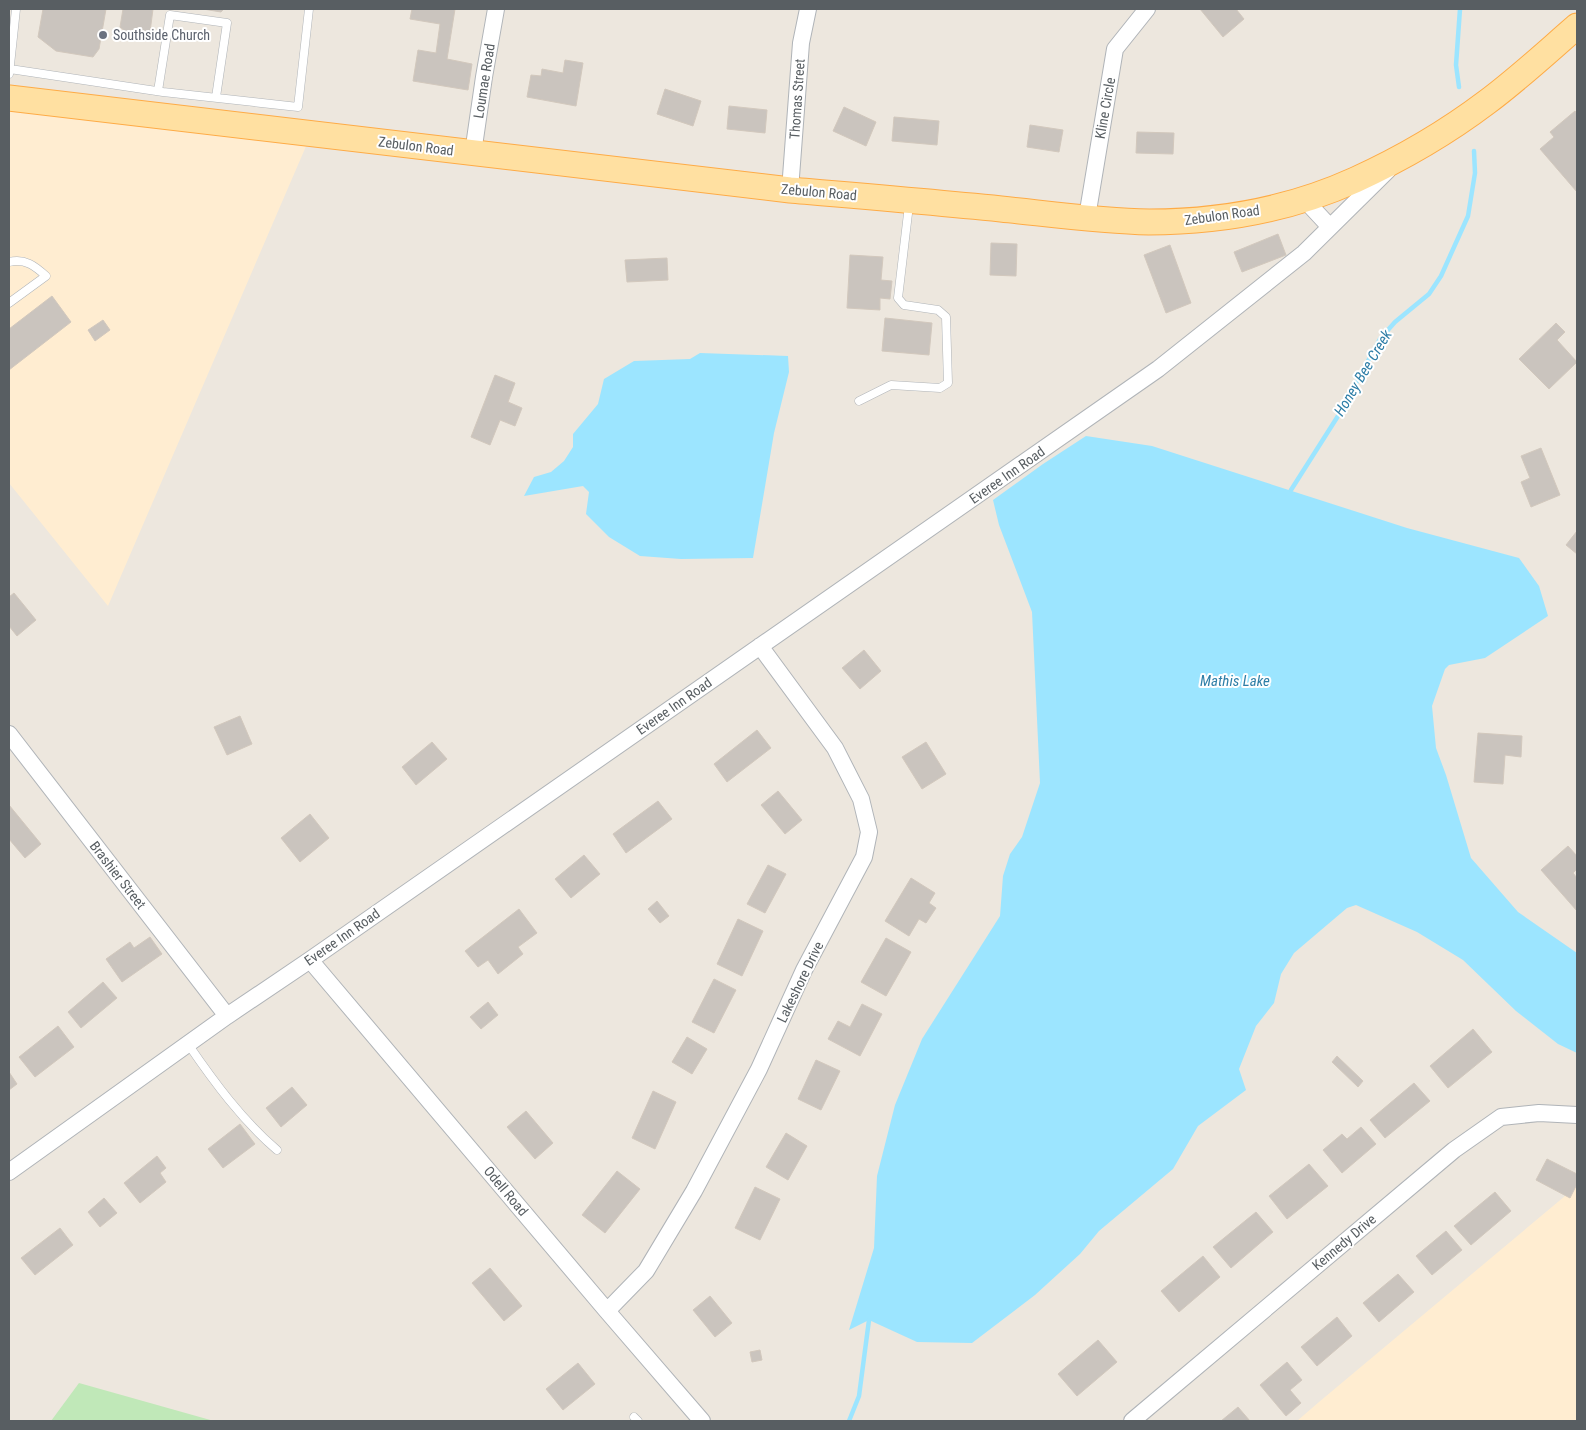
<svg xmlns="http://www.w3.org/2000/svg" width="1586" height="1430" viewBox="0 0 1586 1430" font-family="'Roboto Condensed',sans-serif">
	<rect width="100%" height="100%" fill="#ede7de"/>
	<!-- commercial -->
	<path fill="#ffedd1" d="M9 93 310 137 108 606 9 483Z
		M1577 1186V1421H1297L1319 1402Z"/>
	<!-- green -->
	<path fill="#c0e8b8" d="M79 1383 214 1421H51Z"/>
	<!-- water -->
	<path fill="#9ce5ff" d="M700 353 788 356 789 372 774 433 753 558 681 559 640 556 609 537 586 514 589 492 583 486 524 496 534 477 551 472 564 461 573 447V434L598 404 604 379 634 361 690 359Z
		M1086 436 1152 446 1407 528 1519 558 1539 586 1548 616 1485 658 1449 665 1445 669 1432 706 1436 748 1446 775 1471 858 1518 912 1577 953V1053L1558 1044 1516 1011 1463 960 1417 932 1356 905 1347 908 1294 953 1281 974 1274 1003 1256 1026 1239 1069 1246 1090 1198 1126 1173 1169 1099 1231 1080 1254 1035 1295 972 1343 917 1342 869 1320 849 1330 874 1248 877 1176 895 1105 922 1039 1000 916 1003 876 1010 854 1022 837 1040 783 1032 612 999 525 993 500 1043 464Z"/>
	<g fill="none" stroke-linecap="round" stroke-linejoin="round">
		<!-- stream -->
		<path stroke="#9ce5ff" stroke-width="4.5" d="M1459 87 1456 65 1460 9
			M1291 490 1338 416 1380 339 1395 322 1429 294 1441 276 1468 216 1475 173 1474 151
			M849 1421 859 1396 869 1320"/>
	</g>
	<!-- building -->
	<path fill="#cac4be" stroke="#d2c8bd" d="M43 9H106L99 49 93 57 56 51 38 37Z
		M123 9H153L150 32 147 36 126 32 120 27Z
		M203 9H224L221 12Z
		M412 9H455L447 59 472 64 468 90 413 81 418 50 436 53 440 24 410 19Z
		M1200 9H1236L1244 19 1223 37Z
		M565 60 583 63 576 106 527 97 531 75 541 76 542 69 563 73Z
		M665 89 701 101 693 126 657 114Z
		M729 106 767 110 765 133 727 129Z
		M844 107 876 122 866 146 833 131Z
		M1575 111 1577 114V192L1540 149 1554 137 1550 132Z
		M894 117 939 121 937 145 892 141Z
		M1030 125 1063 130 1059 152 1027 147Z
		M1137 132 1174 133 1173 154 1136 153Z
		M1278 234 1286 255 1242 272 1234 252Z
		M991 243 1017 244 1016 276 990 275Z
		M1170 245 1191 303 1166 313 1144 255Z
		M850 255 883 257 881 280 892 281 890 299 880 298V310L847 308Z
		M667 258 668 280 627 282 625 260Z
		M52 296 71 322 9 370V329Z
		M885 318 932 323 929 355 882 351Z
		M103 320 110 330 95 341 88 330Z
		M1556 323 1565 332 1557 340 1577 362 1549 389 1519 359Z
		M495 375 515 383 508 402 522 408 515 426 500 420 490 445 471 437Z
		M1541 448 1560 495 1531 507 1521 482 1530 478 1521 456Z
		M1577 531V554L1566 545Z
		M14 593 36 620 17 636 9 626V597Z
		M864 650 881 671 860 689 842 668Z
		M240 716 252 744 227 755 214 727Z
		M757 730 771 748 727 782 714 764Z
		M1478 733 1522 736 1521 757 1505 755 1503 784 1474 782Z
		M432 742 447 759 416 785 402 767Z
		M926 742 946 774 922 789 902 757Z
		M778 791 802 820 785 834 761 805Z
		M658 801 672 819 626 853 613 834Z
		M9 805 41 844 25 858 9 839Z
		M310 814 329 838 300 862 281 838Z
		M1568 846 1577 856V869L1573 873 1577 878V911L1541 870Z
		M584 855 600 874 571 898 555 879Z
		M768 865 786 874 765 913 747 904Z
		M911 878 935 893 929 903 936 908 926 923 919 919 909 936 885 921Z
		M657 901 669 916 660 923 648 909Z
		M519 909 537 933 518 947 523 954 498 974 488 960 478 967 465 951Z
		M738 919 763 931 742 976 717 964Z
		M150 937 162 954 122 982 106 959 130 942 134 948Z
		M886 938 911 952 886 996 861 982Z
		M714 979 736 990 714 1033 692 1022Z
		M103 982 117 998 81 1028 68 1012Z
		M488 1002 498 1015 481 1029 470 1017Z
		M862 1004 882 1014 860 1056 828 1039 838 1021 850 1027Z
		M58 1026 74 1047 35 1077 19 1057Z
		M1473 1029 1492 1052 1448 1088 1430 1066Z
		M687 1037 707 1049 692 1074 672 1062Z
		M1337 1056 1363 1081 1358 1087 1332 1062Z
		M816 1060 840 1071 821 1110 798 1099Z
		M9 1072 17 1084 9 1090Z
		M1414 1083 1430 1101 1385 1138 1370 1120Z
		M292 1087 307 1105 281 1127 266 1108Z
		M653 1091 676 1102 655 1149 632 1138Z
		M526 1111 553 1143 535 1159 507 1127Z
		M240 1124 255 1144 223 1168 208 1149Z
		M1361 1127 1376 1144 1342 1173 1323 1150 1342 1134 1347 1139Z
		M786 1133 807 1146 788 1180 766 1167Z
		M157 1156 166 1168 160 1173 166 1182 140 1203 124 1183Z
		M1547 1159 1577 1174V1184L1570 1198 1536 1180Z
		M1309 1164 1328 1186 1287 1219 1269 1196Z
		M617 1171 640 1189 605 1233 582 1215Z
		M755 1187 780 1199 760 1240 735 1228Z
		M1495 1192 1511 1211 1471 1245 1454 1226Z
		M104 1198 117 1213 100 1227 88 1212Z
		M1256 1212 1273 1232 1231 1268 1213 1247Z
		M60 1228 73 1245 35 1275 21 1258Z
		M1446 1231 1462 1250 1432 1275 1416 1256Z
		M1203 1256 1220 1277 1179 1312 1161 1291Z
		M490 1268 522 1306 504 1321 472 1283Z
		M1398 1274 1414 1292 1379 1322 1363 1303Z
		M710 1296 732 1323 715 1337 693 1310Z
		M1337 1317 1352 1336 1317 1366 1301 1347Z
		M1098 1340 1117 1362 1077 1396 1058 1374Z
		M760 1350 762 1360 752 1362 750 1352Z
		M1287 1362 1302 1380 1290 1390 1301 1403 1286 1416 1260 1385Z
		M578 1363 595 1384 563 1410 546 1389Z
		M1238 1407 1250 1421H1221Z"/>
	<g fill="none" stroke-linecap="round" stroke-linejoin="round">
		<defs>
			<path id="service" d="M10 69 163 92 298 107 309 9
				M9 74 16 9
				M158 91 170 15 227 23 216 97
				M9 262C25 258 35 266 46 276L9 303
				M859 401 891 385 940 388 948 383 946 317 938 310 904 305 898 298 909 205
				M188 1044C214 1082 242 1120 277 1150
				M634 1417 638 1421"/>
			<path id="minor" d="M473 153 484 77 496 9
				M790 190 801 43 808 9
				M1304 199 1330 227
				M1087 217 1115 49 1147 9
				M9 734 227 1016
				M310 960 607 1311 702 1421
				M9 1172 227 1016 310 960 1158 369 1304 253 1388 170
				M607 1311 646 1271 694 1191 759 1069 804 970 864 857 869 832 861 799 835 748 760 646
				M1132 1421 1454 1150 1501 1117 1539 1113 1577 1115"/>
			<path id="primary" d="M9 98 790 190C860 196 931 202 1001 209 1050 214 1100 221 1149 222 1220 222 1291 209 1355 180 1401 159 1446 133 1487 102 1518 79 1547 52 1577 26"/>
		</defs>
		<!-- service casing -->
		<use href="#service" stroke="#b0b4b8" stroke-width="9"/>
		<!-- minor casing -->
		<use href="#minor" stroke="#b0b4b8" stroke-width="18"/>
		<!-- primary casing -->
		<use href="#primary" stroke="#feab46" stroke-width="27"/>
		<!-- service -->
		<use href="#service" stroke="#fff" stroke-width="8"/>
		<!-- minor -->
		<use href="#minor" stroke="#fff" stroke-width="16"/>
		<!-- primary -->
		<use href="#primary" stroke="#ffe0a1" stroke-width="25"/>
	</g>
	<!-- markers -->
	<circle fill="#6b7280" stroke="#fff" stroke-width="2" cx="103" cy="35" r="5"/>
	<g text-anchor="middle" stroke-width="4" stroke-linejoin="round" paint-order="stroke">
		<!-- worship labels -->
		<g font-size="14" fill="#5b616d" stroke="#fff" text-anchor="start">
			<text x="113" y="40">Southside Church</text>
		</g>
		<!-- street labels -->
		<g font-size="14" fill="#585e62" stroke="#fff">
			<text transform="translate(484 81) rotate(-81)" y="5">Loumae Road</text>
			<text transform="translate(797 99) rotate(-86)" y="5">Thomas Street</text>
			<text transform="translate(1105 108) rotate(-80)" y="5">Kline Circle</text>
			<text transform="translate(416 146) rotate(7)" y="5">Zebulon Road</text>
			<text transform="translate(819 192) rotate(5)" y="5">Zebulon Road</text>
			<text transform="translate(1222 215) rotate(-8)" y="5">Zebulon Road</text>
			<text transform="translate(1007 475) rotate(-35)" y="5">Everee Inn Road</text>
			<text transform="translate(674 706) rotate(-35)" y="5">Everee Inn Road</text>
			<text transform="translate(118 875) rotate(52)" y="5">Brashier Street</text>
			<text transform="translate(342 937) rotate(-35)" y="5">Everee Inn Road</text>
			<text transform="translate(800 982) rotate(-64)" y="5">Lakeshore Drive</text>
			<text transform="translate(506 1191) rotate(50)" y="5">Odell Road</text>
			<text transform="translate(1344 1242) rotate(-40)" y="5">Kennedy Drive</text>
		</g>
		<!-- water labels -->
		<g font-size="15" font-style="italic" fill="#2e7ea7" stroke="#fff">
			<text transform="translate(1363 373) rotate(-59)" y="5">Honey Bee Creek</text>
			<text x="1235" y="686">Mathis Lake</text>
		</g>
	</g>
	<!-- border -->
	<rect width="1586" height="1430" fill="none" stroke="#585e62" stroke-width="20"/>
</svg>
